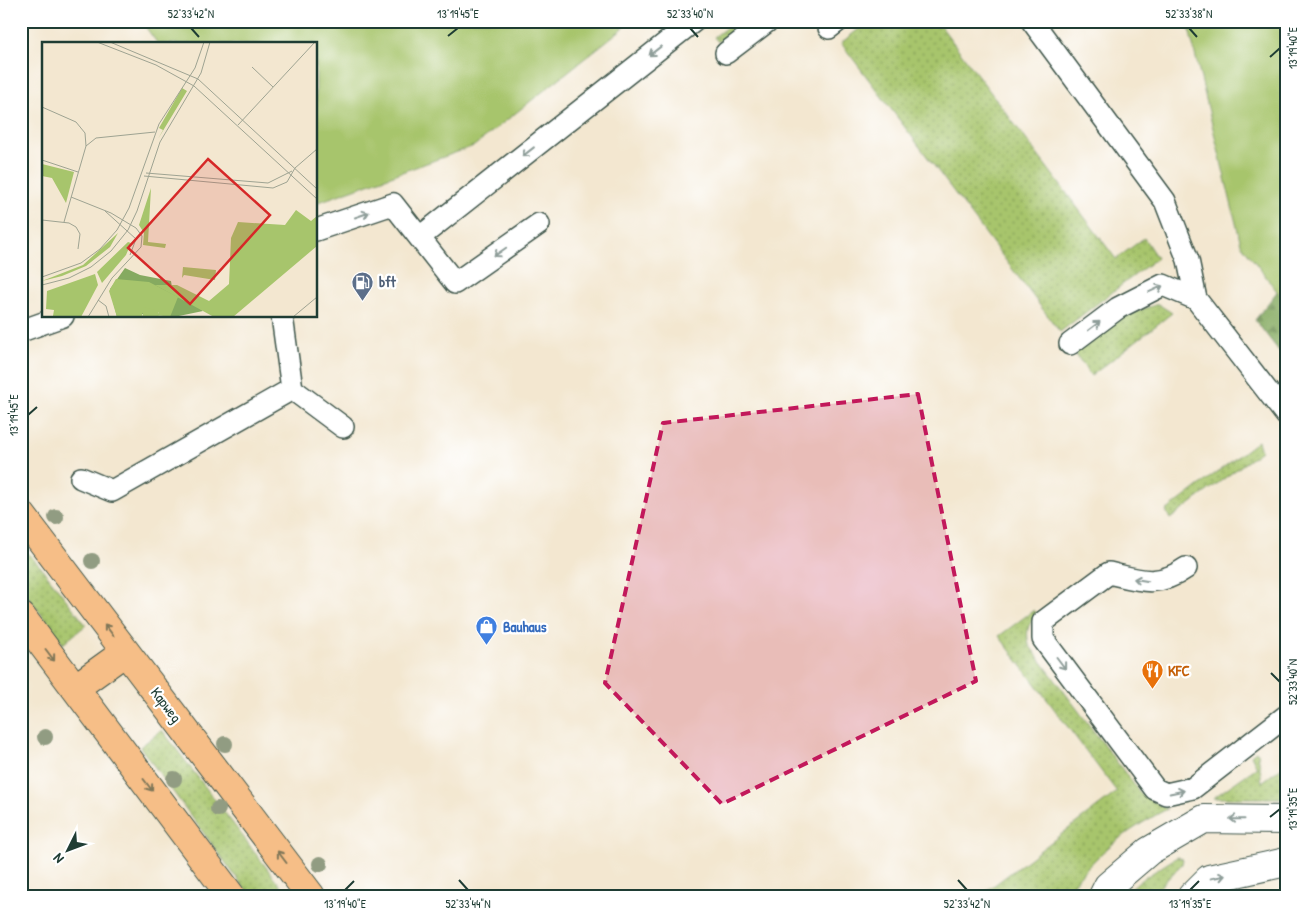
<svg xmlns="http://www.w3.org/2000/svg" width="1307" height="917" viewBox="0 0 1307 917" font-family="'Patrick Hand',sans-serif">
	<defs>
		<pattern id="grass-dots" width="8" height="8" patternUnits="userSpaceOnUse" patternTransform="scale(1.25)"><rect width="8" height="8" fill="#a7c56c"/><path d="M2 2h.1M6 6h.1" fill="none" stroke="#87a15a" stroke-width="1.8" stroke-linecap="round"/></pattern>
		<pattern id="forest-firs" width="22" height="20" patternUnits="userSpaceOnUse" patternTransform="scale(1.25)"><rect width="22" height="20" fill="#85aa60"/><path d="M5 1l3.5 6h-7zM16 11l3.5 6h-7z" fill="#6c8c50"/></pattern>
	</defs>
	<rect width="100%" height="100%" fill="#fff"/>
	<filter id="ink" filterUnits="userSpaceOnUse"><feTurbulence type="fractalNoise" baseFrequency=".02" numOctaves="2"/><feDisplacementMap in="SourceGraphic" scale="10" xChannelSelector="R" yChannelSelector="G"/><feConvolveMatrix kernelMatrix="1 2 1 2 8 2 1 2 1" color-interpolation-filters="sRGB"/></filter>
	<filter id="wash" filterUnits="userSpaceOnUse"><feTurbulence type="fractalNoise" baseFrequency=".0096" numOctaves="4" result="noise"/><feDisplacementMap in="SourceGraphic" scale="20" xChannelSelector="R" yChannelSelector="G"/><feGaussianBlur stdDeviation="1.12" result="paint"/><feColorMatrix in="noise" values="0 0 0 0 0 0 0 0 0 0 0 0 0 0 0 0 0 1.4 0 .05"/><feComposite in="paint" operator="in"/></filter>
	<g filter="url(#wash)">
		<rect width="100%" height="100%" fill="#f3e7d0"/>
		<!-- grass -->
		<path fill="url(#grass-dots)" stroke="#638150" d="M735 21H746L718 42 714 37Z
			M869 21H937L1116 259 1144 238 1157 258 1060 332 841 43Z
			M1158 304 1172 313 1091 376 1074 352 1128 314Z
			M1258 441 1261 451 1170 519 1166 511Z
			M21 546 40 566 86 625 63 644 21 587Z
			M1034 610 1038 615C1027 624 1026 631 1029 645L1141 794 1167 809C1133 827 1104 847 1079 877 1074 883 1068 889 1065 896H980L1117 792 999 636Z
			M162 730 288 896H250L140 747Z
			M1256 751 1258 753 1262 782 1286 764V798H1213L1257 767 1251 755Z
			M1177 857 1183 859 1182 864 1151 896H1123L1138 882Z"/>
		<!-- forest -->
		<path fill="url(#forest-firs)" stroke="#52744a" d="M1286 280V360L1255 320Z"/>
		<!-- garden -->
		<path fill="#a7c56c" stroke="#638150" d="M141 21H632L474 146 316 203V44H158Z
			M1187 21H1286V303L1241 244Z"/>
	</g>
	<g filter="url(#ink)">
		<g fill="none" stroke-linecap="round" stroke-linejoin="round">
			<defs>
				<path id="lane" d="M1032 21 1165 201 1188 260 1196 299 1286 415
					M829 28 838 21
					M726 53 768 21
					M316 230 393 204 455 283 539 224
					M420 237 694 21
					M282 316 292 389 343 427
					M21 331 63 316
					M1070 344 1118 308 1163 285 1196 299
					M81 478 112 491 292 389
					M1186 568C1158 588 1139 580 1109 573L1043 622V639L1155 789 1166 794 1193 788 1286 716"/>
				<path id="street" d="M1103 896 1108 886 1149 851 1204 819 1286 820
					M1192 896 1209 879 1286 862"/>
				<path id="primary" d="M21 514 311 896
					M21 616 231 896
					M75 688 125 652"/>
			</defs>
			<!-- lane casing -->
			<use href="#lane" stroke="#3f564b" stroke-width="24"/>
			<!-- street casing -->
			<use href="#street" stroke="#3f564b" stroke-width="30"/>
			<!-- primary casing -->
			<use href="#primary" stroke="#3f564b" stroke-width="30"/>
			<!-- lane -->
			<use href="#lane" stroke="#fff" stroke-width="21"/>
			<!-- street -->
			<use href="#street" stroke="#fff" stroke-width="28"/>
			<!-- primary -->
			<use href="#primary" stroke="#f6be87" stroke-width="28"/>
		</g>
		<!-- trees -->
		<g fill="#919c82">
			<circle cx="56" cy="517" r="8"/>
			<circle cx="92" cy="561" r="8"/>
			<circle cx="45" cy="737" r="8"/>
			<circle cx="225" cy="744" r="8"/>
			<circle cx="174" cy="779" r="8"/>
			<circle cx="218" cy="809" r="8"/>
			<circle cx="320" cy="864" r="8"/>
		</g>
		<!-- one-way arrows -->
		<defs><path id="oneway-shaft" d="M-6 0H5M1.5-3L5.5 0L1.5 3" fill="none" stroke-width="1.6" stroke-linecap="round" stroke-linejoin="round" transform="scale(1.25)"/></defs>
		<g stroke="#8f9e9a">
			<use href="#oneway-shaft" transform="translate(655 51) rotate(142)"/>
			<use href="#oneway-shaft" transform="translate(528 152) rotate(142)"/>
			<use href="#oneway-shaft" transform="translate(362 215) rotate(-19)"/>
			<use href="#oneway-shaft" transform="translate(500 252) rotate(145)"/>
			<use href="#oneway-shaft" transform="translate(1156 289) rotate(-24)"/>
			<use href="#oneway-shaft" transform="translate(1094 326) rotate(-37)"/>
			<use href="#oneway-shaft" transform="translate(1141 580) rotate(-171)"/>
			<use href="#oneway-shaft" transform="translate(1061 663) rotate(53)"/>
			<use href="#oneway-shaft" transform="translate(1177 792) rotate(-12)"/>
			<use href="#oneway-shaft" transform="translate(1237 819) rotate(-179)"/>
			<use href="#oneway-shaft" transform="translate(1218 877) rotate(-12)"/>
		</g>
		<g stroke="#807759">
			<use href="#oneway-shaft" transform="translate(109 630) rotate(-127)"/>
			<use href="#oneway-shaft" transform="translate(50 655) rotate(53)"/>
			<use href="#oneway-shaft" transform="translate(148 785) rotate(53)"/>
			<use href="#oneway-shaft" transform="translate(282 857) rotate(-127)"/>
		</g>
	</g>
	<!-- marked area -->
	<path fill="#c2185b" fill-opacity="0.2" stroke="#c2185b" stroke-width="4" stroke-dasharray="10 6" stroke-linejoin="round" d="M918 394 976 681 722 804 605 683 663 423Z"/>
	<!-- ticks -->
	<path fill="none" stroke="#1f3d34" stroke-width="2" d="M191 28 199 37M690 28 698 37M1189 28 1197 37M448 36 458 28M1270 57 1280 48M28 415 37 407M1271 673 1280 682M1270 817 1280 809M459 880 468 890M958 880 967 890M345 890 354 881M1190 890 1199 881"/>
	<!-- icons -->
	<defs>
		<symbol id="fuel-pin" viewBox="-11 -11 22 30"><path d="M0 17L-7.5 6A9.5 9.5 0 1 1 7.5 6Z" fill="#5c6f8a" stroke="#fff"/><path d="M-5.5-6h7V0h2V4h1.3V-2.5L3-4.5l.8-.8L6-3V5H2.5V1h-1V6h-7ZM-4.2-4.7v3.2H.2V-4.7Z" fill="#fff"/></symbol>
		<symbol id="shop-pin" viewBox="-11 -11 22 30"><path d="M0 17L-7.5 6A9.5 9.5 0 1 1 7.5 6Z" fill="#3f7fe0" stroke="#fff"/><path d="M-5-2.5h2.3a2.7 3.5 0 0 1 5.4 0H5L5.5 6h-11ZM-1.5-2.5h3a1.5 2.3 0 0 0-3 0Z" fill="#fff"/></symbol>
		<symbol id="restaurant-pin" viewBox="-11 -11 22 30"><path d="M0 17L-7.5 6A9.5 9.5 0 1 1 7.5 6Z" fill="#e8710a" stroke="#fff"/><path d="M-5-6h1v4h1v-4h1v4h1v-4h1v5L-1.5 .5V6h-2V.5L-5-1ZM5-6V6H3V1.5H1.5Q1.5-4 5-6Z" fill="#fff"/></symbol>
	</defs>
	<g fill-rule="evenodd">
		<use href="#fuel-pin" x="350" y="270" width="25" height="34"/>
		<use href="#shop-pin" x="474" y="614" width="25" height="34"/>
		<use href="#restaurant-pin" x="1140" y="658" width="25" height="34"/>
	</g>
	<g text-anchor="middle" stroke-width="4.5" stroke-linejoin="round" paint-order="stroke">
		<!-- service labels -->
		<g font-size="15" font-weight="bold" fill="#4e5e75" stroke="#fff" text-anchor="start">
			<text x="379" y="287">bft</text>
		</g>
		<!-- shop labels -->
		<g font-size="15" font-weight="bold" fill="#366cbe" stroke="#fff" text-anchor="start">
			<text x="503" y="632">Bauhaus</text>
		</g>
		<!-- food labels -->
		<g font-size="15" font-weight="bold" fill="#c56008" stroke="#fff" text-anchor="start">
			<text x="1168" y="676">KFC</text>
		</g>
		<!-- street labels -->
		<g font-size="15" fill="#1f3d34" stroke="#fff">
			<text transform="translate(166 705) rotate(53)" y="5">Kapweg</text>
		</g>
	</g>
	<!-- overview -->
	<g transform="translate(42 42)">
		<rect width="275" height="275" fill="#f3e7d0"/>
		<path d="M140 46 145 49 116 97 121 88 117 86ZM0 122 32 130 24 161 10 136 0 134ZM109 146 106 200 124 202 123 206 101 203 102 191 97 183ZM76 191 68 205 44 224 20 234 0 239 41 223ZM86 200 89 201 84 213 60 241 55 230ZM141 225 174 228 173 238 142 233 140 236ZM53 232 56 243 39 275H17L11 274 12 268 4 267 5 249Z" fill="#a7c56c"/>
		<path d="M83 226 98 233 129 239 130 245 161 269 132 275 116 273 117 270 75 275 68 247Z" fill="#85aa60"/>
		<path d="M74 237 107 240 136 255 128 275 116 273 117 270 100 271 101 275H75L67 249Z" fill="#a7c56c"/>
		<path d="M254 168 269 179 275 174V204L191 275H172L113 243H135L167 259 187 242 189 196 196 180 243 183ZM101 265 117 269 116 273 125 275H101Z" fill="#a7c56c"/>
		<path fill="none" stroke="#9ea392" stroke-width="1" d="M55 0 114 23 152 44 275 157M68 0 156 37 275 147M210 25 231 45M0 65 34 80 43 91 44 104 22 180M196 83 273 0M44 104 54 96 113 90M0 118 36 130M104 131 226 141 250 129M102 134 231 146 245 140 253 126 275 107M29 155 69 171 94 186 100 194 99 205 70 236 46 275M63 169 94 197 88 213M0 178 27 181 34 185 38 192 36 207M0 235 39 221 58 207 75 188 87 166 117 82 153 26 162 0M0 243 27 236 49 225 69 209 86 188 95 169 118 100 159 31 168 0M56 258 64 264 67 275M251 275 275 255"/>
		<path fill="#d62828" fill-opacity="0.15" stroke="#d62828" stroke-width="2.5" d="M166 117 228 173 148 262 86 206Z"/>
		<rect width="275" height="275" fill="none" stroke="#1f3d34" stroke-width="2.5"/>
	</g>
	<!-- margin -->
	<rect width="1307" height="917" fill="none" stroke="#fff" stroke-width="55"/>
	<!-- north arrow -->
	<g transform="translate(68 850) rotate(228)" stroke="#ffffff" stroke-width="4" paint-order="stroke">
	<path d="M0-4L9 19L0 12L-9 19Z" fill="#1f3d34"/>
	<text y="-8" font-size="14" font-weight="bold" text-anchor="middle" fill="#1f3d34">N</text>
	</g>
	<rect x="28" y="28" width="1252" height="862" fill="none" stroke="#1f3d34" stroke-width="2"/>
	<g font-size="12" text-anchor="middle" fill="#1f3d34">
		<text x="191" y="18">52°33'42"N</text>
		<text x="458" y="18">13°19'45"E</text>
		<text x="690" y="18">52°33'40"N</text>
		<text x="1189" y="18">52°33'38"N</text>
		<text transform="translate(1293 48) rotate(-90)" y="4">13°19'40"E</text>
		<text transform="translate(14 415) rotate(-90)" y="4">13°19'45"E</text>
		<text transform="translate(1293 682) rotate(-90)" y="4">52°33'40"N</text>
		<text transform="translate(1293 809) rotate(-90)" y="4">13°19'35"E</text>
		<text x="345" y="908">13°19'40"E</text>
		<text x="468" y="908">52°33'44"N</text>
		<text x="967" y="908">52°33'42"N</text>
		<text x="1190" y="908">13°19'35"E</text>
	</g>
</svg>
